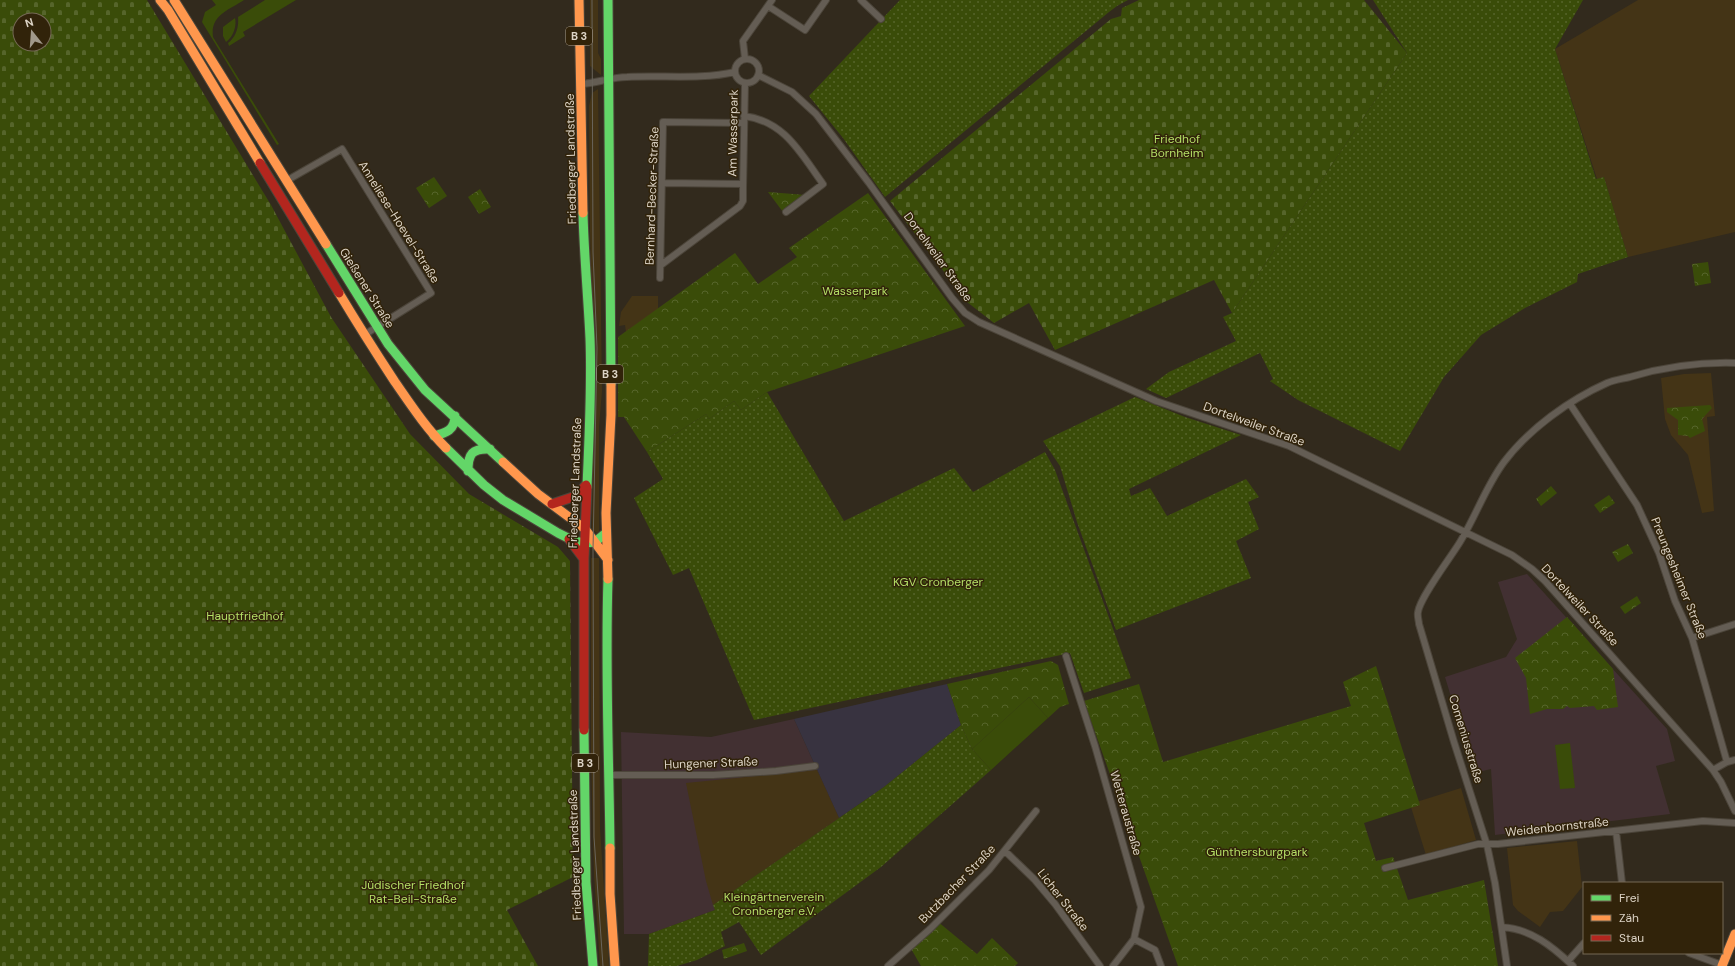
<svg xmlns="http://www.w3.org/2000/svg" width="1735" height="966" viewBox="0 0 1735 966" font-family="'DM Sans',sans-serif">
	<defs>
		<pattern id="cemetery-stones" width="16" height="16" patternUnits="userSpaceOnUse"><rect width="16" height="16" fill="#3a4c09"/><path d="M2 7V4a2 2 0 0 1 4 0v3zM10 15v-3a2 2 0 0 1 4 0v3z" fill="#56652b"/></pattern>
		<pattern id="park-crowns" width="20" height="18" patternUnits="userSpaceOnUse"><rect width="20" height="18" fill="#3a4c09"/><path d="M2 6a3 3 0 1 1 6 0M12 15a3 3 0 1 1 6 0" fill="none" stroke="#56652b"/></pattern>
		<pattern id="garden-dots" width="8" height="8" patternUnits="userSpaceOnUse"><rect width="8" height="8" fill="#3a4c09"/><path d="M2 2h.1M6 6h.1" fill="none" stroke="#56652b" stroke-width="1.8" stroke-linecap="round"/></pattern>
	</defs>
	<rect width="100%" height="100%" fill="#322a1d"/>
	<!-- commercial -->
	<path fill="#423032" d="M1527 574 1667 729 1675 761 1656 766 1670 814 1495 835 1491 769 1474 773 1445 677 1506 657 1517 639 1498 582Z
		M794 719 839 818 714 904 715 910 649 934H624L621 732 711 737Z"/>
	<!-- industrial -->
	<path fill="#383340" d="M947 684 961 725 884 787 839 818 794 719Z"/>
	<!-- built -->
	<path fill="#443416" d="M590 0H598V53L601 59V75L590 66Z
		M1638 0H1735V232L1628 257 1604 177 1597 179 1555 49Z
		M598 89 602 391 599 427V532L597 533 592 529 595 324 592 302 590 232 589 106 592 93Z
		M632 296H658V309L626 332 625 325 619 326 621 312Z
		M1711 373 1715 416 1707 417 1714 511 1702 513 1688 455 1671 435 1665 419 1661 378 1684 374Z
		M591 558H599V563L600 828 609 966H600L594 874 591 755Z
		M817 770 839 818 713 905 706 881 686 783Z
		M1461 788 1476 840 1426 855 1410 804Z
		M1577 841 1582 887 1563 911 1550 912 1540 927 1518 911 1513 905 1507 848Z"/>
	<!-- grass -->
	<path fill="#3a4c09" d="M212 0H244C229 10 210 15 213 37L279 144 277 145 202 22 205 12 216 5Z
		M265 0H296L243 32 245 36 229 46 228 43C236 37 239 27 238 17Z
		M235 18C237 26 233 37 226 42L223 36V27Z
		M1029 697 1048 718 991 770 972 749Z
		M1570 743 1575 788 1560 789 1555 745Z"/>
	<!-- cemetery -->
	<path fill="url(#cemetery-stones)" fill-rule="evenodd" d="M0 0H147L271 205 331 317 410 434 469 494 558 547 570 561 573 877 507 910 538 966H0ZM20 20H44V44H20Z
		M1139 0H1364L1407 53 1232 313 1214 280 1055 350 1029 303 994 323 967 302 890 201 1111 19 1121 16 1122 8Z"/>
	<!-- park -->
	<path fill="url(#park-crowns)" d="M434 177 447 196 429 208 416 188Z
		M480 189 491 207 479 214 468 197Z
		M768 192 806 195 783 212Z
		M868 193 965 326 767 392 741 410 734 401 709 419 706 414 647 452 624 417H618V337L735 253 758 284 797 257 789 248Z
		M1708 262 1711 283 1695 286 1692 264Z
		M1710 405 1712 408 1702 419 1705 431 1690 438 1688 436 1678 435V420L1667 412V408Z
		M1551 486 1557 493 1541 506 1536 499Z
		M1609 495 1615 503 1600 513 1594 505Z
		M1628 544 1633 553 1618 562 1612 552Z
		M1637 596 1641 603 1625 614 1620 607Z
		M1567 617 1613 669 1618 707 1597 710 1594 706 1570 708 1567 706 1563 709H1547L1530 714 1526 678 1515 658Z
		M1051 661 1058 665 1069 704 1060 707 1048 718 1029 697 972 749 961 725 947 684Z
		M1376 666 1420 805 1364 823 1376 861 1393 857 1408 900 1484 880 1498 966H1178L1084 701 1139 684 1163 762 1351 706 1343 682Z
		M937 921 977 954 992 938 1018 963 1015 966H921L910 947Z
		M744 943 747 951 724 959 722 950Z"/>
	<!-- garden -->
	<path fill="url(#garden-dots)" d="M900 0H1128L1117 6 1109 12 885 197 843 138 809 96Z
		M1373 0H1583L1555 49 1596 179 1604 177 1628 257 1578 274 1577 282 1525 308 1481 335 1444 377 1400 451 1298 400 1270 381 1273 379 1260 353 1166 398 1146 389 1169 372 1236 341 1223 317 1232 313 1407 53Z
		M767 392 844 521 954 468 973 492 1045 452 1055 470 1131 678 1084 693 1070 653 754 720 689 568 673 575 634 498 663 479 647 452 706 414 709 419 734 401 741 410Z
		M1135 397 1185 417 1241 435 1129 489 1131 496 1150 488 1167 516 1246 479 1259 497 1248 502 1259 529 1236 541 1251 578 1116 630 1077 522 1060 466 1043 441Z
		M961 725 972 749 991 770 881 867 761 955 739 922 721 932 725 946 697 960 677 966H648L649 934 715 910 713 905 884 787Z"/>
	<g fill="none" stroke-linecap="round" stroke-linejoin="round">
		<defs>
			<path id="street" d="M861 0 881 19
				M768 6 805 30 826 0
				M745 59 743 41 772 0
				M735 71a12 12 0 1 1 24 0a12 12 0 1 1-24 0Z
				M758 75 792 92 816 114 869 183 952 298 965 313 979 322 1156 401 1289 446 1512 555 1532 569 1545 581 1713 770 1721 782 1735 811
				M581 84C597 83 612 77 627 77 663 75 700 80 735 72
				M744 116C785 121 801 154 823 184L786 212
				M286 181 342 149 431 293 364 335
				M663 183 743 184
				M661 265 740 206 743 201V189L745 83
				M660 278 663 122 744 123
				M1570 404 1637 505 1659 553 1675 601 1692 638 1727 762 1713 770
				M1692 638 1735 624
				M1066 656 1095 746 1141 907 1134 939 1113 966
				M1727 762 1735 760
				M608 775H713L776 771 815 766
				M1616 831 1622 883
				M1005 851 1034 879 1055 904 1100 966
				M1385 868 1478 844H1498L1703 821 1735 823
				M1502 927C1531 929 1552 946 1573 966
				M1134 939 1155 950 1161 966
				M1689 953 1722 965
				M1568 961 1584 943
				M888 966 930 929 989 870 1036 811
				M1507 966 1495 883 1487 845 1454 742 1419 624C1419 621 1417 616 1418 612 1420 597 1451 557 1460 542 1476 516 1486 486 1504 462 1529 429 1569 400 1607 383 1614 380 1622 379 1630 377 1664 367 1699 362 1735 363"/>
			<path id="fast" d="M608 0C610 128 609 256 611 384
				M583 213C584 255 588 296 590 338 592 387 589 437 587 487
				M326 244 388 344 425 390 503 462
				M434 436C446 433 455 430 455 416
				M446 448 484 485 503 500 558 533 574 541 585 543 595 542 606 533
				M468 471C468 454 472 448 490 449
				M608 579C605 668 609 758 610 848
				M584 730 586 882 593 966"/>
			<path id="slow" d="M160 0 168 10 260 163
				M174 0 326 244
				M579 0 583 213
				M339 293C357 323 376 353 395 382 411 405 426 428 446 448
				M503 462 538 494 585 529 608 560
				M608 579 606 513 611 415V384
				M610 848V894L615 966
				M1722 966 1735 934"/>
			<path id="jam" d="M260 163 339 293
				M552 504 576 496 586 485
				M569 539 584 559
				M584 730V559L587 487"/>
		</defs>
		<!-- street casing -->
		<use href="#street" stroke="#4c453a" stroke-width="8"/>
		<!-- fast casing -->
		<use href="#fast" stroke="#4c453a" stroke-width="11"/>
		<!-- slow casing -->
		<use href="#slow" stroke="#4c453a" stroke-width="11"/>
		<!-- jam casing -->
		<use href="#jam" stroke="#4c453a" stroke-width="11"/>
		<!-- street -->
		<use href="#street" stroke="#645d54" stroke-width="6"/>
		<!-- fast -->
		<use href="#fast" stroke="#63d668" stroke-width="9"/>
		<!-- slow -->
		<use href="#slow" stroke="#ff974d" stroke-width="9"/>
		<!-- jam -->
		<use href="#jam" stroke="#b3261e" stroke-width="9"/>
		<!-- tram -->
		<path stroke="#69645b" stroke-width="1" d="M592 0 593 252 597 348 593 550 594 837 603 966"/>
	</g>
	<g text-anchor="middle" stroke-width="3" stroke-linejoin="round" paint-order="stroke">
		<!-- shield labels -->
		<g fill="#31230a" stroke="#a99e8d" stroke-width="1">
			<rect x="566" y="27" width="26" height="18" rx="3"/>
			<rect x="597" y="365" width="26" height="18" rx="3"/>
			<rect x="572" y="754" width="26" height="18" rx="3"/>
		</g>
		<g font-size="11" font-weight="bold" fill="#dcd3c5">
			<text x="579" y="40">B 3</text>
			<text x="610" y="378">B 3</text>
			<text x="585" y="767">B 3</text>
		</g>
		<!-- street labels -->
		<g font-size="12" fill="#dcd3c5" stroke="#31230a">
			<text transform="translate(733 133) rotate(-89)" y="4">Am Wasserpark</text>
			<text transform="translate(571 159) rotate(-91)" y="4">Friedberger Landstraße</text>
			<text transform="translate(652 196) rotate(-88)" y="4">Bernhard-Becker-Straße</text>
			<text transform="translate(399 222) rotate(58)" y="4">Anneliese-Hoevel-Straße</text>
			<text transform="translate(938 257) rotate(54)" y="4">Dortelweiler Straße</text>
			<text transform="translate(367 288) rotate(58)" y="4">Gießener Straße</text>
			<text transform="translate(1254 424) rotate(20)" y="4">Dortelweiler Straße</text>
			<text transform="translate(575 483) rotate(-88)" y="4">Friedberger Landstraße</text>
			<text transform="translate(1679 578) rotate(68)" y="4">Preungesheimer Straße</text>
			<text transform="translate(1580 605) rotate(47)" y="4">Dortelweiler Straße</text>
			<text transform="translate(1466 739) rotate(73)" y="4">Comeniusstraße</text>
			<text transform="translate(711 763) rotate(-2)" y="4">Hungener Straße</text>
			<text transform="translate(1126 813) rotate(74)" y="4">Wetteraustraße</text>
			<text transform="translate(1557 827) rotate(-6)" y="4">Weidenbornstraße</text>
			<text transform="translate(575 855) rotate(-92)" y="4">Friedberger Landstraße</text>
			<text transform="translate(957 884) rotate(-46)" y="4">Butzbacher Straße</text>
			<text transform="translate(1063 900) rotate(52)" y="4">Licher Straße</text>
		</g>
		<!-- park labels -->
		<g font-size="12" fill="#b4df66" stroke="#31230a">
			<text x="1177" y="143">Friedhof<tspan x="1177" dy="14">Bornheim</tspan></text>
			<text x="855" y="295">Wasserpark</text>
			<text x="938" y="586">KGV Cronberger</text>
			<text x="245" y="620">Hauptfriedhof</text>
			<text x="1257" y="856">Günthersburgpark</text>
			<text x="413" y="889">Jüdischer Friedhof<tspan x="413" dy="14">Rat-Beil-Straße</tspan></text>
			<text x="774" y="901">Kleingärtnerverein<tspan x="774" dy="14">Cronberger e.V.</tspan></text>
		</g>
	</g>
	<!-- legend -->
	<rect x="1583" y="882" width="140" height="72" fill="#31230a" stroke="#756955"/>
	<rect x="1591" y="895" width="20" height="6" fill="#63d668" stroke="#756955"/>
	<text x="1619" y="902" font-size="12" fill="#dcd3c5">Frei</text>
	<rect x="1591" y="915" width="20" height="6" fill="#ff974d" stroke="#756955"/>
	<text x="1619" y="922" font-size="12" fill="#dcd3c5">Zäh</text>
	<rect x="1591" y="935" width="20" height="6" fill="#b3261e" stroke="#756955"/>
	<text x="1619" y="942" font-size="12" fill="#dcd3c5">Stau</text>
	<!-- north arrow -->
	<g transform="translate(32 32) rotate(343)"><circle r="19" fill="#31230a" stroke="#756955"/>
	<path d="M0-3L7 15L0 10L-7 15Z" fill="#a0988a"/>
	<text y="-6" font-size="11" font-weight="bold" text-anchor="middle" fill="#dcd3c5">N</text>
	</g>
</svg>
